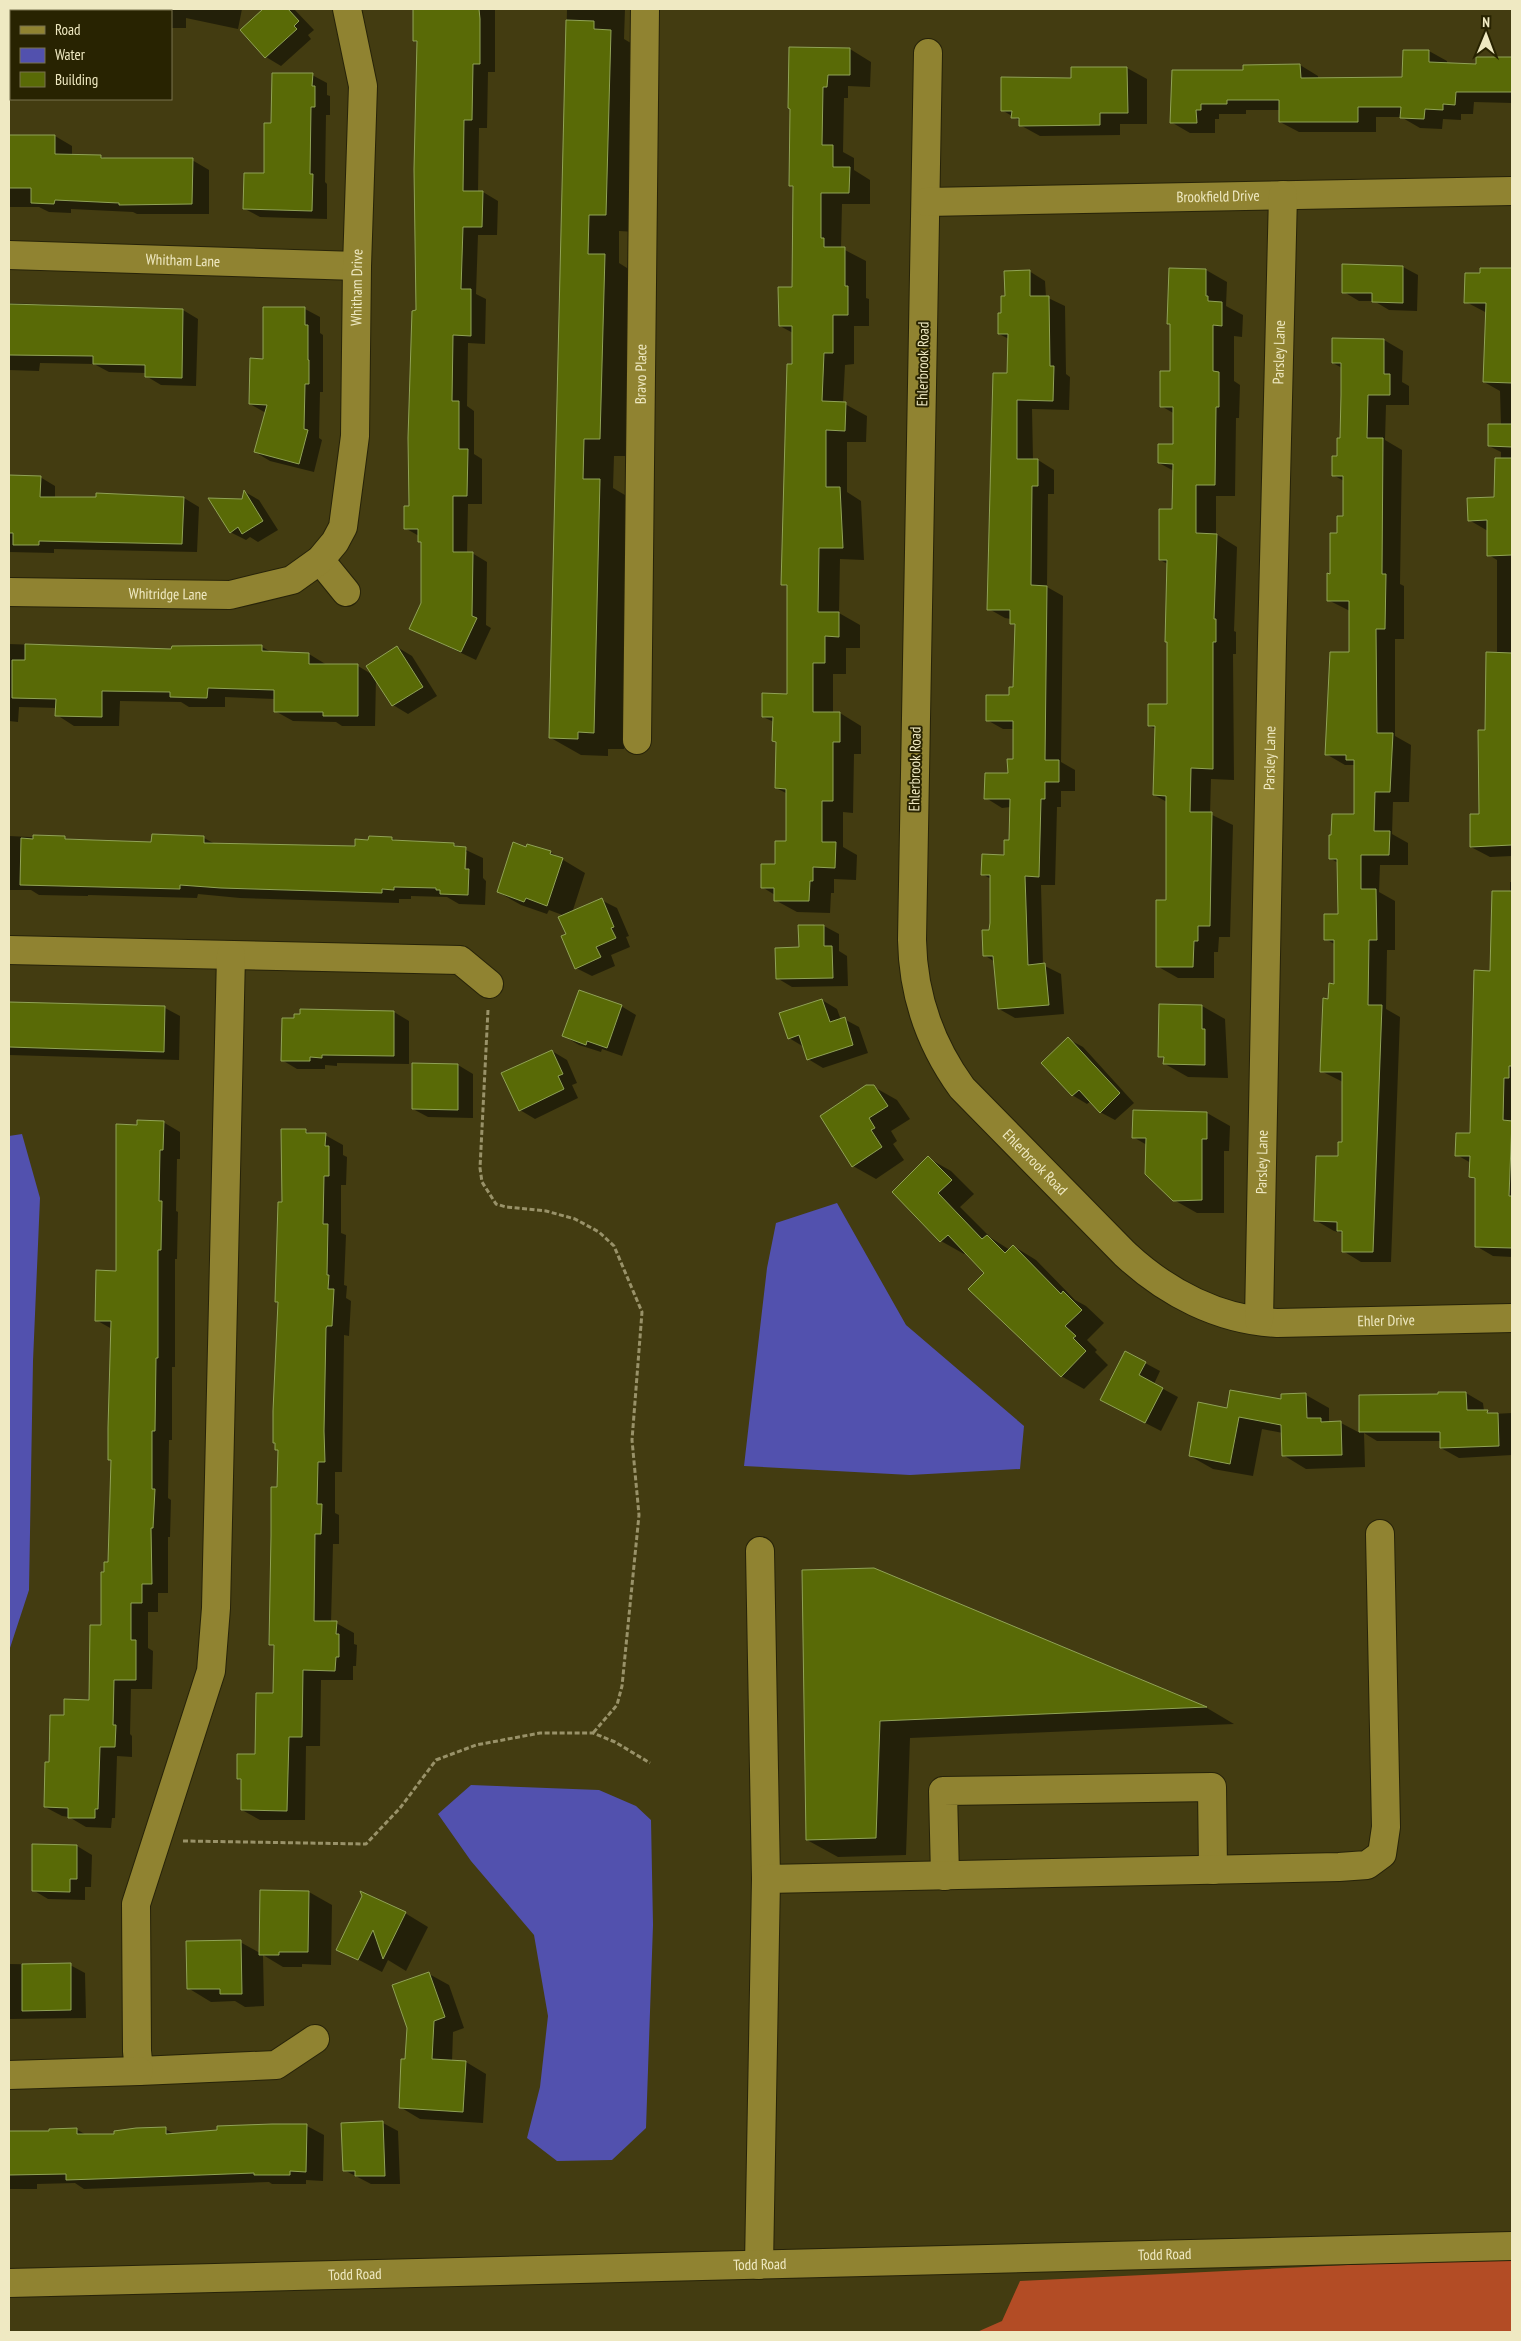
<svg xmlns="http://www.w3.org/2000/svg" width="1521" height="2341" viewBox="0 0 1521 2341" font-family="'PT Sans Narrow',sans-serif">
	<rect width="100%" height="100%" fill="#433c11"/>
	<!-- forest -->
	<path fill="#b34c25" d="M1512 2257V2332H977L1002 2321 1020 2281Z"/>
	<!-- water -->
	<path fill="#5251ae" d="M22 1134 40 1198 33 1361 29 1590 9 1651V1136Z
		M837 1203 906 1325 1024 1426 1020 1469 910 1475 744 1466 767 1268 776 1223Z
		M471 1785 599 1790 636 1806 651 1820 653 1925 646 2128 612 2160 557 2161 527 2138 540 2087 548 2016 534 1935 471 1861 438 1814Z"/>
	<!-- shadow -->
	<path fill="#0007" fill-rule="evenodd" d="M9 9H242L238 29 186 18V28H171V11H11V38H9Z
		M265 9H294L314 30 308 35 311 39 281 66 266 57 242 30Z
		M429 9H495V72H488L487 128H479L478 192H483L498 201 497 235H478L476 294 486 299 485 344 468 343 467 406 474 411V454L482 459V504H468L467 553H472L487 562 486 625 491 628 476 660 411 629 422 603 423 543 419 541V536L405 528 410 507 418 312V43L414 41 429 19Z
		M567 9H625L624 39 641 49 636 232 619 231V263L635 273 630 456H614L613 488 630 498 624 749H608V756L581 755 551 738Z
		M791 48 850 49 871 62 870 87 848 86V98H844L843 152 854 158V170L870 180V204H842L841 248 866 261V298L869 299V326H854V364L845 365 843 403 867 416 866 442H847V492L861 501 864 560 840 559 839 613 860 625V648H846V674H833V713H840L861 726V754H854L853 813 843 812V847L857 855 856 880 834 879V893H831L830 913 797 912 775 900V895L762 887 787 842 788 794 776 788 777 743 773 741 774 722 763 717 788 695V587L782 584 793 333 780 326 793 288 795 188 791 186Z
		M1429 51 1447 61V64L1477 65V59H1512V103L1474 102 1473 114H1461V120L1443 119 1442 129 1420 128 1401 117H1376V132H1299L1280 122V110H1246V114H1219V119H1215V133H1190L1171 122 1245 71 1300 65 1318 76V79L1403 78Z
		M1127 68 1147 79V124H1120V135L1040 136 1020 125V121L1002 110 1072 79Z
		M312 75 327 83V95L330 96V115H326L325 182 327 184V219L260 217 245 209 265 174 272 124Z
		M11 136H55L72 146V156H100L106 159 192 160 209 170V214H137L133 212 71 209V213L49 212 39 207H9Z
		M1403 267 1418 275 1417 311 1389 310 1374 301H1359L1344 292Z
		M1206 270 1227 282 1226 306 1243 315 1242 337 1234 336V381L1240 385 1239 418H1236L1235 496H1216V534L1237 547 1234 631 1236 632V654H1233L1234 780 1211 779 1210 814 1233 825 1230 937H1219L1218 952H1214V978H1178L1157 966 1167 901V802L1154 795 1156 729 1149 726 1168 706V564L1160 560 1173 510 1174 471 1159 463 1175 445V414L1161 406 1171 372V325L1168 323Z
		M1482 270H1512V856L1490 857 1471 847 1480 815 1486 731 1497 654V560L1489 555 1488 531 1469 520 1500 492 1501 452 1489 446 1501 425 1500 391 1484 382 1487 313 1466 302 1482 274Z
		M1029 271 1045 281 1046 297 1065 306 1066 374 1070 377 1069 410 1032 409 1033 460H1038L1054 470V494H1048L1047 587 1063 596 1061 762 1075 770V791H1061V807H1057L1055 885H1041L1043 965 1061 974 1064 1014 1015 1018 999 1009 995 962 984 955 990 931 991 879 982 874 1005 856 1010 841 1011 807 1002 808 986 798 1009 774 1014 760V729H1003L987 720 1010 696 1014 688 1016 626 1011 623V619L1005 618 989 609 1008 374 1009 339 999 334 1006 297Z
		M9 303 82 306 86 308 183 310 198 319 196 386 161 385 146 376V373L109 372 94 364 40 363 39 371 9 370Z
		M305 309 320 317V333L323 335V392H320L319 438 322 440 314 472 270 461 255 452 266 413 250 404 264 360Z
		M1384 340 1403 351 1402 382 1409 386V405H1386L1385 440 1402 450 1400 584 1404 586V639H1395V736L1411 745 1409 802H1393L1392 834 1408 843V865H1380L1379 892 1395 901V950H1387L1386 1009 1400 1017 1391 1262H1361L1343 1251V1233L1334 1231 1315 1220 1344 1143 1343 1082 1321 1071 1330 1000 1335 985 1336 945 1326 939 1339 916 1338 863 1330 858 1355 815V765H1345L1326 754 1350 653V611L1328 600 1338 534 1344 518V481L1333 475 1341 439 1342 368 1333 363Z
		M9 476 40 477 55 486V498H184L199 507 197 552 54 549V553L9 552Z
		M245 492 259 500 278 530 258 542 250 537 246 540 230 532Z
		M9 644 173 650 262 647 273 653 309 654 327 665 358 666 373 675 397 647 412 656 437 696 408 714 393 705 376 678 375 726H342L336 722 293 721 275 711V699L225 697V707H189L181 702 120 701 119 726H74L57 715V708L19 707 18 722 9 721Z
		M153 835 204 838 217 845 356 848 369 841 370 837 392 838 399 842 453 844 483 858V878L486 881 485 905 459 904 447 897 411 896V899H399V903L240 898 198 894 197 898 88 895V896L39 895 31 890H9V836L153 843ZM464 852H467L466 875H464Z
		M527 848 550 852 585 873 572 913 601 900 617 908 629 936 626 937 630 947 611 955 615 966 592 976 576 968 567 935 565 916 549 910 547 914 521 905 498 892Z
		M1510 882H1512V1257L1493 1256 1476 1246 1477 1180 1470 1177 1471 1163 1457 1155 1472 1134 1491 972 1510 893Z
		M824 926 839 934V951L847 956 848 986 792 987 777 978 800 949Z
		M822 1000 837 1009 841 1020 844 1019 859 1027 868 1053 823 1068 808 1059 804 1047 789 1038Z
		M9 1003 165 1008 180 1016 179 1060 9 1055Z
		M621 1006 636 1015 622 1056 602 1049 601 1052 579 1045 564 1036Z
		M1202 1006 1225 1019 1228 1078 1188 1077 1165 1064V1059L1159 1056Z
		M394 1012 409 1021V1064L337 1063V1066L325 1065V1069H297L282 1060Z
		M1068 1039 1083 1047 1134 1103 1115 1120 1100 1112 1091 1101 1087 1104 1072 1095Z
		M552 1051 567 1060 577 1083 572 1085 578 1098 535 1119 520 1110Z
		M414 1064 458 1065 473 1074V1118L428 1117 413 1109Z
		M874 1087 897 1100 910 1119 891 1131 897 1141 893 1144 904 1160 876 1179 853 1166Z
		M1207 1113 1230 1126 1229 1151H1224V1213H1197L1174 1200 1147 1145 1133 1137Z
		M163 1122 180 1132V1159H177L176 1211 178 1212 177 1259H175V1367H172V1440H169L168 1498 171 1500 170 1537H168V1593H158V1612H148V1648L153 1651 152 1689H131L130 1734 132 1736V1757L117 1756 115 1818H112L111 1828 86 1827 69 1817 62 1816 45 1807 50 1763 65 1716 90 1701 102 1626 105 1574 109 1564 112 1461 109 1459 112 1329 96 1320 117 1272 138 1127Z
		M282 1130 306 1131 313 1134 325 1135 343 1145V1155L347 1157 346 1185H341V1233L346 1235 344 1285 347 1286 346 1298 351 1301 349 1336 344 1335V1339L342 1472H335V1513L339 1515V1544H333L331 1623H336L354 1633V1644L357 1645 356 1666H353V1680H321L320 1746H306L305 1820H260L242 1810V1781L238 1779 256 1755 274 1694 275 1647 271 1644 279 1488V1451L274 1443 279 1304 276 1302 283 1204Z
		M928 1158 951 1171 974 1194 960 1207 991 1238 1010 1250 1013 1246 1036 1260 1075 1300 1086 1306 1104 1323 1087 1340 1097 1350 1095 1352 1108 1365 1084 1389 1061 1376 969 1289 986 1273 966 1252 964 1254 941 1241 893 1192Z
		M1145 1363 1160 1371 1154 1384 1178 1397 1161 1431 1116 1408Z
		M1466 1393 1483 1403 1484 1411 1493 1414 1512 1413V1455L1459 1458 1441 1448V1441H1377L1364 1433 1365 1467 1306 1469 1283 1455V1433L1262 1429 1253 1476 1213 1469 1190 1456 1228 1409 1306 1395 1329 1408V1423H1341L1360 1433V1396L1440 1395V1394Z
		M874 1570 1207 1708 1234 1724 910 1738 906 1855 838 1857 807 1840Z
		M77 1846 92 1855 91 1887H85V1900L48 1899 33 1890Z
		M262 1891 309 1892 332 1905 331 1965 302 1964V1967H283L263 1955 264 2006 245 2007 235 2001 211 2002 188 1988 240 1942 260 1953Z
		M363 1896 405 1913 428 1927 406 1971 388 1960 382 1972 338 1949Z
		M9 1964 70 1965 85 1973 86 2018 9 2019Z
		M429 1974 449 1985 464 2028 453 2032 452 2062H466L486 2074 483 2123 420 2119 400 2107 406 2061Z
		M383 2123 398 2131 400 2184H371L344 2170 343 2124Z
		M307 2126 324 2135 323 2181 306 2180V2184H272L269 2182 84 2189 75 2183 37 2184V2189H9V2133H50L76 2129 88 2136 116 2135 165 2129 176 2135 218 2131V2127Z"/>
	<!-- building -->
	<path fill="#596a06" stroke="#90a256" d="M263 9H288L299 21 294 26 297 29 265 58 240 30Z
		M413 9H479L480 19V64H473L472 120H464L463 191H483L482 227H463L461 289H471V336L453 335 452 401H459V449H468L467 496H453V552H473L472 616 477 618 461 652 409 629 421 603V542H418V529H404V506H409L408 438 412 311 416 310 414 169 417 41H413Z
		M566 20 594 21V29L611 30 606 215H589L588 254H605L600 439H584L583 479H600L594 733 578 732V739L549 738Z
		M789 47 850 48V75H828L827 87H823L822 145H833V167H850L849 193H821V238H824V247H845V286H848V315H833V353H824L822 401 846 402 845 431 826 430V487H840L843 548H819L818 612H839V637L825 636V663H813V712H840V742H833V801H822V842H836L835 868 813 867V881H810L809 901H774V888H761V864H775V841H786V789L775 788 776 742 772 741 773 717H762V693L787 694V585H781L787 364H792V326H779L778 287H792L793 186H789L790 109 788 108Z
		M1403 50H1429V62L1476 64V57H1512V92H1456L1455 105 1443 104V110L1425 109 1424 119 1400 118 1401 107H1358V122H1279V100H1227V104H1201V110H1196L1197 123H1170L1172 70H1243V65L1300 64 1301 78 1402 77Z
		M1071 67H1127L1128 113H1100V125L1019 126V118H1011L1012 111H1001V77L1071 78Z
		M272 73H313L312 86H315V107H311L310 174H313L312 211 243 209 244 173H264V123H271Z
		M9 135H55V154L101 155V158H193L192 204 119 205V203L55 200 54 204 31 203V188H9Z
		M1342 264 1403 266V303L1372 302V293H1342Z
		M1169 268 1206 269V296H1208V301L1222 302V326L1213 325V371L1219 372V407H1216L1215 485H1196V533L1217 534 1214 619H1216V642H1213V769L1191 768 1190 812H1212L1210 926H1198V941H1194L1193 967H1156V900H1166V796L1153 795 1155 726H1148V704H1167V642H1165L1167 560H1159V509H1172L1173 464 1158 463V444H1173V407H1160V371H1170V324H1167Z
		M1480 268H1512V383L1483 382 1486 303H1464L1465 273H1480Z
		M1030 270V296H1049L1050 366H1054L1053 401 1017 400V459H1038V486H1032L1031 585 1047 586 1045 760H1059V782H1045V799H1041L1039 877 1025 876 1028 965 1045 963 1049 1005 998 1009 993 956H983L982 930H989L990 923V875H981L982 854 1004 855V840H1009L1010 799H984L985 773H1008L1007 759H1013V721H986V695H1009V687H1013L1015 624H1010V610H987L993 373H1007L1008 334H998V313H1001V296H1005L1004 271Z
		M9 304 183 309 182 378 145 377V365L93 364V356L9 355Z
		M263 307H305V325H308V360H309V384H305L304 429 308 430 299 464 254 452 267 405 249 404 250 358 263 359Z
		M1332 338 1384 339V374H1390V395H1368L1367 438H1383L1382 574H1386L1385 629H1376L1377 733H1393L1390 792H1375L1374 831H1390L1389 855H1361V889H1376L1377 940H1369L1368 1005H1382L1373 1252H1342V1231H1337V1222L1314 1221 1316 1156H1338V1142H1342V1072H1320L1323 998 1328 999 1329 983 1334 984V940H1324V914H1338L1337 859H1329V835H1331L1332 814H1354V760H1346V755H1325L1330 652H1349V601H1327V573L1330 574V533H1337V516H1343V476H1332V456H1337V438H1340L1341 395V363H1332Z
		M1488 424H1512V447L1488 446Z
		M1495 458H1512V555L1487 556V520L1468 521 1467 498 1494 497Z
		M9 475 41 476 40 497H96V493L184 497 182 544 39 541V545H13V533H9Z
		M244 490 263 521 242 534 238 527 230 533 208 498 242 499Z
		M25 644 171 649 172 646 262 645V651L309 653V664H358V716H323V712H274V690L208 688 207 698 170 697V692L102 691V717L55 716 56 699 12 698V660H25Z
		M397 646 423 687 392 706 366 666Z
		M1486 652 1512 653V845L1470 847V814H1479L1478 730H1485Z
		M152 834 204 836V843L355 846V839L368 840 369 836 392 837V840L454 843V846L466 847 465 869H469L468 895 440 894V890H436V888L394 887V890L382 889V893L221 888 180 885V889L20 885 21 838 33 839V835L65 836V839L151 842Z
		M513 842 526 847 527 844 551 851 550 854 563 858 547 906 526 898 524 902 497 892Z
		M1492 891H1512V1066H1509V1078H1504L1503 1120 1512 1121 1509 1196H1512V1248L1475 1247V1178L1469 1177 1470 1156H1455L1456 1133H1470L1474 970 1490 971Z
		M602 898 614 927 611 928 616 938 596 947 601 957 575 969 561 936 566 934 558 917Z
		M798 925H824V946H832L833 978 776 979 775 948 799 947Z
		M579 990 622 1005 607 1048 587 1041 586 1045 562 1036Z
		M822 999 830 1022 845 1017 853 1045 807 1060 799 1035 788 1039 779 1013Z
		M9 1002 165 1006 164 1052 9 1047Z
		M1159 1004 1202 1005V1029H1205V1065L1163 1064 1164 1057H1158Z
		M300 1009 394 1011V1056L322 1055V1058L310 1057V1061H281L282 1018H294V1014H300Z
		M1068 1037 1120 1093 1100 1113 1079 1090 1072 1096 1041 1063Z
		M552 1050 563 1074 558 1076 564 1089 519 1111 501 1073Z
		M412 1063 458 1064V1110L412 1109Z
		M866 1085H874L888 1106 869 1118 875 1128 871 1130 882 1147 852 1167 820 1116Z
		M1133 1110 1207 1112V1139H1202V1200L1173 1201 1145 1174 1146 1138H1132Z
		M137 1120 164 1121 163 1150H160L159 1201H162L161 1250H158V1358H156L155 1431H152V1489H155L153 1528H151L152 1584H142V1603H131V1640H136V1680H114L113 1725H116L115 1747H100L98 1809H95V1818H68V1808L44 1807 45 1762H49L50 1715H64V1699L89 1700 90 1625H101V1572H104V1562H108L111 1460H108V1428L111 1321H95L96 1270 116 1271V1124L137 1125Z
		M281 1129H306V1133H326L325 1146H329V1176H324L323 1224H328L327 1275H329L328 1289H334L332 1326H327L326 1328 324 1431 325 1462H318L317 1504H322L321 1534H315L314 1621H337L336 1634H339V1657H336L335 1671 303 1670 302 1737H289L287 1811 241 1810V1779H237V1754H255L256 1693H273L274 1645H269L271 1536V1487H277L278 1450H275V1443H273V1411L278 1302H275L278 1202H282Z
		M928 1156 952 1180 938 1193 982 1239 987 1235 1005 1253 1013 1245 1061 1294 1063 1291 1082 1310 1065 1326 1076 1336 1073 1338 1086 1351 1061 1377 968 1289 984 1273 948 1235 940 1242 892 1192Z
		M1125 1351 1146 1362 1139 1375 1163 1388 1145 1423 1100 1400Z
		M1230 1390 1281 1399V1394L1306 1393 1307 1418H1321V1422L1341 1421 1342 1455 1282 1456 1281 1425 1239 1417 1230 1464 1189 1456 1198 1402 1227 1408Z
		M1438 1392H1466L1467 1410H1488L1487 1413H1498L1499 1446 1440 1448V1432H1359V1395L1438 1394Z
		M874 1568 1207 1707 880 1721 876 1838 806 1840 802 1570Z
		M32 1844 77 1845V1879H70V1892L32 1891Z
		M260 1890 309 1891 308 1952H279V1955H259Z
		M360 1891 406 1912 383 1959 373 1930 358 1960 336 1950 362 1896Z
		M241 1940 242 1994H220V1989H187L186 1941Z
		M71 1963V2010L22 2011V1964Z
		M429 1972 445 2017 434 2021 432 2059 466 2061 463 2112 399 2108 401 2059H405L407 2028 392 1985Z
		M383 2121 385 2176H355V2171H343L341 2123Z
		M272 2124H307L306 2172 290 2171V2175H254V2173L96 2179 66 2180V2174L9 2175V2131H49V2129L77 2128V2134H114V2131L136 2128 166 2127V2134L217 2130V2126Z"/>
	<g fill="none" stroke-linecap="round" stroke-linejoin="round">
		<defs>
			<g id="minor">
				<path id="s1" d="M928 53 912 940C913 995 930 1044 962 1088L1125 1254C1167 1293 1219 1320 1277 1323L1512 1318"/>
				<path id="s2" d="M926 202 1512 191"/>
				<path id="s3" d="M9 255 357 266"/>
				<path d="M320 560 346 592"/>
				<path id="s4" d="M9 592 230 595 292 580 320 560 335 542 343 527 355 436 357 266 363 86 347 9"/>
				<path id="s5" d="M637 740 645 9"/>
				<path d="M9 950 460 960 489 984"/>
				<path d="M231 955 216 1608 211 1671 136 1904 137 2051 139 2071 276 2065 315 2039"/>
				<path id="s6" d="M1259 1320 1272 643 1283 195"/>
				<path d="M760 1551 766 1879"/>
				<path d="M945 1876 943 1791 1212 1787 1213 1870"/>
				<path d="M9 2075 139 2071"/>
				<path d="M759 2265 766 1879 1339 1867 1367 1865 1382 1854 1386 1827 1380 1534"/>
				<path id="s7" d="M9 2283 1512 2246"/>
			</g>
		</defs>
		<!-- minor casing -->
		<use href="#minor" stroke="#272309" stroke-width="30"/>
		<!-- path -->
		<path stroke="#999269" stroke-width="3" stroke-dasharray="5 2.5" stroke-linecap="butt" d="M488 1010 480 1168 482 1182 496 1204 506 1207 546 1211 575 1219 599 1232 614 1246 642 1312 632 1440 639 1515 622 1686 617 1705 593 1733
			M183 1841 366 1844 400 1808 436 1760 476 1745 540 1733H593L615 1742 650 1763"/>
		<!-- minor -->
		<use href="#minor" stroke="#908331" stroke-width="28"/>
	</g>
	<g text-anchor="middle" stroke-width="4" stroke-linejoin="round" paint-order="stroke">
		<!-- street labels -->
		<g font-size="15" fill="#efe9c2" stroke="#282301">
			<text dy="5" stroke="none"><textPath href="#s2" startOffset="292">Brookfield Drive</textPath></text>
			<text dy="5" stroke="none"><textPath href="#s3" startOffset="174">Whitham Lane</textPath></text>
			<text dy="5" stroke="none"><textPath href="#s4" startOffset="600">Whitham Drive</textPath></text>
			<text dy="5" stroke="none"><textPath href="#s6" startOffset="968">Parsley Lane</textPath></text>
			<text transform="translate(923 364) rotate(-89)" y="5">Ehlerbrook Road</text>
			<text dy="5" stroke="none"><textPath href="#s5" startOffset="366">Bravo Place</textPath></text>
			<text dy="5" stroke="none"><textPath href="#s4" startOffset="159">Whitridge Lane</textPath></text>
			<text dy="5" stroke="none"><textPath href="#s6" startOffset="562">Parsley Lane</textPath></text>
			<text transform="translate(915 769) rotate(-89)" y="5">Ehlerbrook Road</text>
			<text dy="5" stroke="none"><textPath href="#s1" startOffset="1150">Ehlerbrook Road</textPath></text>
			<text dy="5" stroke="none"><textPath href="#s6" startOffset="158">Parsley Lane</textPath></text>
			<text dy="5" stroke="none"><textPath href="#s1" startOffset="1558">Ehler Drive</textPath></text>
			<text dy="5" stroke="none"><textPath href="#s7" startOffset="1156">Todd Road</textPath></text>
			<text dy="5" stroke="none"><textPath href="#s7" startOffset="751">Todd Road</textPath></text>
			<text dy="5" stroke="none"><textPath href="#s7" startOffset="346">Todd Road</textPath></text>
		</g>
	</g>
	<!-- border -->
	<rect width="1521" height="2341" fill="none" stroke="#efe9c2" stroke-width="20"/>
	<!-- legend -->
	<rect x="10" y="10" width="162" height="90" fill="#282301" stroke="#78724e"/>
	<rect x="20" y="26" width="25" height="8" fill="#908331" stroke="#78724e"/>
	<text x="55" y="35" font-size="15" fill="#efe9c2">Road</text>
	<rect x="20" y="48" width="25" height="15" fill="#5251ae" stroke="#78724e"/>
	<text x="55" y="60" font-size="15" fill="#efe9c2">Water</text>
	<rect x="20" y="72" width="25" height="15" fill="#596a06" stroke="#78724e"/>
	<text x="55" y="85" font-size="15" fill="#efe9c2">Building</text>
	<!-- north arrow -->
	<g transform="translate(1486 35) rotate(1)" stroke="#282301" stroke-width="4" paint-order="stroke">
	<path d="M0-4L9 19L0 12L-9 19Z" fill="#efe9c2"/>
	<text y="-8" font-size="14" font-weight="bold" text-anchor="middle" fill="#efe9c2">N</text>
	</g>
</svg>
